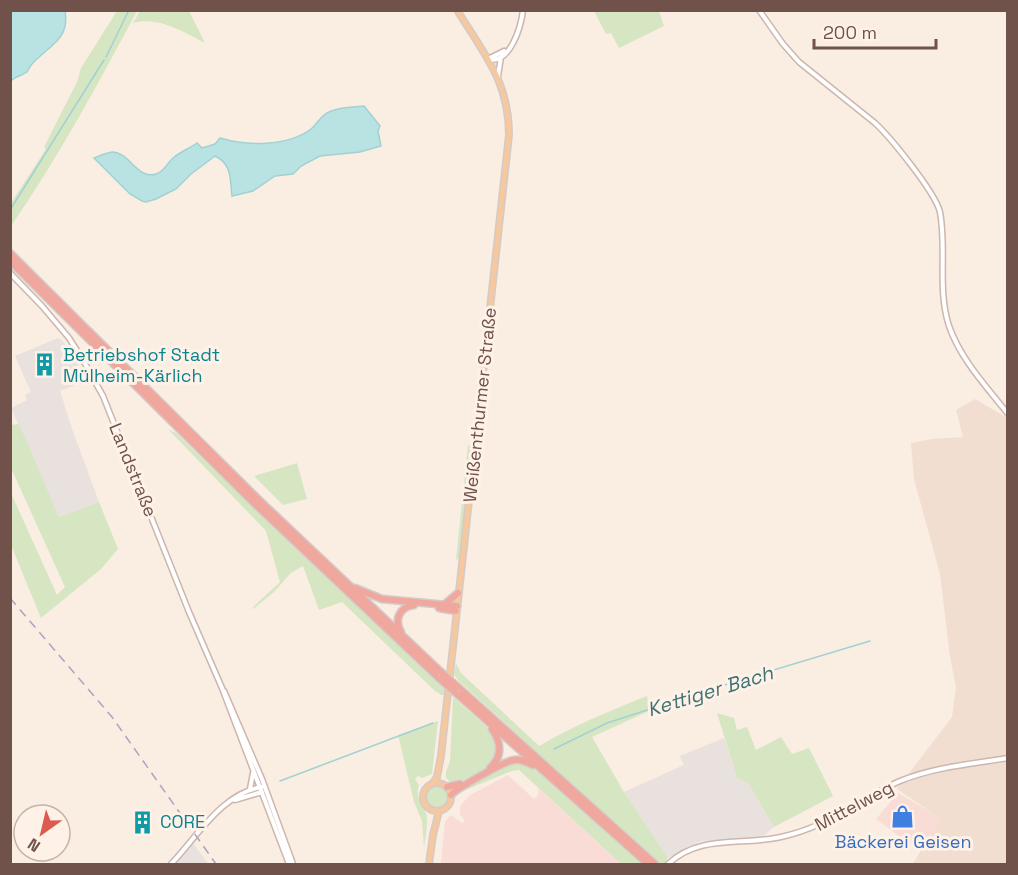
<svg xmlns="http://www.w3.org/2000/svg" width="1018" height="875" viewBox="0 0 1018 875" font-family="'Space Grotesk',sans-serif">
	<rect width="100%" height="100%" fill="#faede2"/>
	<!-- residential -->
	<path fill="#f1ded1" d="M975 399 1007 418V864H913L940 818 897 789 952 717 956 687 950 657 940 574 914 479 911 443 932 439 963 437 956 410Z"/>
	<!-- commercial -->
	<path fill="#fadcd7" d="M508 775 534 799 538 795 539 789 621 864H441L445 821 451 815 462 823 465 820 460 815V806L470 795Z
		M898 793 941 818 921 852 876 819Z"/>
	<!-- industrial -->
	<path fill="#e9e1dd" d="M58 338 63 341 87 380 60 391 71 426 99 502 59 517 11 408 27 400 25 395 31 392 15 356Z
		M724 738 737 778 748 783 774 827 761 838 701 841 668 858 624 792 684 765 680 756Z
		M193 843 208 864H175Z"/>
	<!-- green -->
	<path fill="#d6e6c2" d="M117 11H137C98 84 58 158 11 226V203L46 149 44 147 77 82 81 68Z
		M140 11H189L205 43C184 32 158 16 133 23Z
		M594 11H659L664 26 619 48 611 33 606 34Z
		M19 424 59 517 99 502 118 549 101 569 41 618 11 545V493L57 595 65 587 11 468V425Z
		M168 429 176 433 281 534 426 670 447 691 446 695H441L435 691 342 602 319 610 303 566 291 573 274 592 252 610 255 605 280 582 266 531Z
		M468 445 473 448 460 557 456 560Z
		M297 463 307 499 283 505 254 476Z
		M456 663 461 673 539 746C574 725 610 711 647 696L649 711 592 737 624 792 668 858 664 864H660L459 681 454 675Z
		M453 697 489 729 497 741V756L490 766 454 785 446 778V772L450 761Z
		M717 713 734 718 737 730 747 727 756 750 781 737 792 754 809 748 833 796 774 827 748 783 737 778Z
		M438 721 432 774 422 778 418 776 415 779 419 785C415 797 422 802 426 813 429 822 425 838 424 848L422 821 414 802 398 735Z
		M515 762H520L535 769 642 864H621L519 770 512 771 458 793 459 790 506 764Z
		M425 797a12 12 0 1 1 24 0a12 12 0 1 1-24 0Z"/>
	<!-- water -->
	<path fill="#b9e2e2" stroke="#a0d2d3" stroke-width="1.5" d="M11 10 65 11C70 40 49 45 32 64 30 66 29 69 27 72 22 76 15 76 11 81Z
		M364 106 380 126 378 131 381 146 360 152 320 156 301 166 293 174 275 176 253 191 232 196C230 179 232 164 215 156L191 174 176 189 156 199 146 202 142 201 130 194 94 158C99 156 106 153 112 152 130 152 137 180 156 174 165 171 167 163 173 158 180 152 190 148 197 143L202 148 215 144 220 138C247 146 287 147 311 129 316 125 319 119 324 115 334 107 352 107 364 106Z"/>
	<g fill="none" stroke-linecap="round" stroke-linejoin="round">
		<!-- stream -->
		<path stroke="#a0d2d3" stroke-width="1.5" d="M106 57 129 10
			M10 210 104 60
			M554 749 607 723 737 681 870 641
			M280 781 433 723"/>
		<defs>
			<path id="minor" d="M759 10 783 44 799 62 875 123C891 138 935 192 940 212 947 249 937 289 949 326 961 360 986 386 1008 414
				M488 59C510 65 521 27 523 10
				M488 59 504 51
				M498 76 501 57
				M10 273 42 306 69 338 83 360 103 396 189 612 222 688 289 864
				M224 691 262 779 293 864
				M250 789 253 773
				M235 800 262 792
				M171 864C197 837 222 793 262 787
				M668 864C700 834 741 846 781 837 828 827 858 800 900 781 934 767 971 764 1008 758"/>
			<path id="major" d="M433 783 437 777 441 756 509 135C509 81 484 54 457 10
				M423 797a14 14 0 1 1 28 0a14 14 0 1 1-28 0Z
				M429 864 433 835 439 811"/>
			<path id="highway" d="M10 253 259 500 441 672
				M10 261 255 504 440 679
				M355 588 382 599 457 606
				M445 604 458 593
				M439 608 456 611
				M401 632C394 620 399 607 414 605
				M458 687 655 864
				M457 694 648 864
				M490 768C503 756 501 742 492 729
				M447 787 460 784
				M451 795C457 788 505 761 514 760 521 759 527 762 533 765"/>
		</defs>
		<!-- minor casing -->
		<use href="#minor" stroke="#cdb6ad" stroke-width="7"/>
		<!-- major casing -->
		<use href="#major" stroke="#d4cbc9" stroke-width="8"/>
		<!-- highway casing -->
		<use href="#highway" stroke="#d4cbc9" stroke-width="9"/>
		<!-- minor -->
		<use href="#minor" stroke="#fff" stroke-width="4"/>
		<!-- major -->
		<use href="#major" stroke="#f5c89f" stroke-width="5"/>
		<!-- highway -->
		<use href="#highway" stroke="#f0a79d" stroke-width="6"/>
		<!-- rail -->
		<path stroke="#afa2c2" stroke-width="1.5" stroke-dasharray="9 6" stroke-linecap="butt" d="M10 598 112 717 216 864"/>
		<defs>
			<path id="highway-bridge" d="M441 672 458 687
				M440 679 457 694"/>
		</defs>
		<!-- highway-bridge casing -->
		<use href="#highway-bridge" stroke="#d4cbc9" stroke-width="9" stroke-linecap="butt"/>
		<!-- highway-bridge -->
		<use href="#highway-bridge" stroke="#f0a79d" stroke-width="6"/>
	</g>
	<!-- icons -->
	<defs>
		<symbol id="building-bare" viewBox="-9 -9 18 18"><path d="M-4-6H4V6H1V3H-1V6H-4ZM-2.5-4.3h1.7v1.8h-1.7ZM.8-4.3h1.7v1.8H.8ZM-2.5-1h1.7V.8h-1.7ZM.8-1h1.7V.8H.8Z" fill="#0f9aa8" stroke="#fef2e8" stroke-width="2.5" paint-order="stroke"/></symbol>
		<symbol id="shop-bare" viewBox="-9 -9 18 18"><path d="M-5-2.5h2.3a2.7 3.5 0 0 1 5.4 0H5L5.5 6h-11ZM-1.5-2.5h3a1.5 2.3 0 0 0-3 0Z" fill="#3f7fe0" stroke="#fef2e8" stroke-width="2.5" paint-order="stroke"/></symbol>
	</defs>
	<g fill-rule="evenodd">
		<use href="#building-bare" x="28" y="348" width="33" height="33"/>
		<use href="#shop-bare" x="886" y="800" width="33" height="33"/>
		<use href="#building-bare" x="126" y="806" width="33" height="33"/>
	</g>
	<g text-anchor="middle" stroke-width="6" stroke-linejoin="round" paint-order="stroke">
		<!-- culture labels -->
		<g font-size="18" fill="#0d838f" stroke="#fef2e8" text-anchor="start">
			<text x="63" y="361">Betriebshof Stadt<tspan x="63" dy="21">Mülheim-Kärlich</tspan></text>
			<text x="160" y="828">CORE</text>
		</g>
		<!-- street labels -->
		<g font-size="18" fill="#70524b" stroke="#fef2e8">
			<text transform="translate(480 405) rotate(-84)" y="6">Weißenthurmer Straße</text>
			<text transform="translate(133 470) rotate(68)" y="6">Landstraße</text>
			<text transform="translate(854 806) rotate(-28)" y="6">Mittelweg</text>
		</g>
		<!-- shop labels -->
		<g font-size="18" fill="#366cbe" stroke="#fef2e8">
			<text x="903" y="848">Bäckerei Geisen</text>
		</g>
		<!-- water labels -->
		<g font-size="20" font-style="italic" fill="#407375" stroke="#fef2e8">
			<text transform="translate(710 691) rotate(-17)" y="7">Kettiger Bach</text>
		</g>
	</g>
	<!-- border -->
	<rect width="1018" height="875" fill="none" stroke="#70524b" stroke-width="24"/>
	<!-- north arrow -->
	<g transform="translate(42 833) rotate(214)"><circle r="28" fill="#fef2e8" stroke="#c5b2a9" stroke-width="1.5"/>
	<path d="M0-4.5L10 22L0 15L-10 22Z" fill="#dc5a4f"/>
	<text y="-9" font-size="16" font-weight="bold" text-anchor="middle" fill="#70524b">N</text>
	</g>
	<!-- scale -->
	<path d="M814 39v9h122v-9" fill="none" stroke="#70524b" stroke-width="3"/>
	<text x="823" y="39" font-size="18" fill="#70524b" stroke="#fef2e8" stroke-width="4.5" paint-order="stroke">200 m</text>
</svg>
